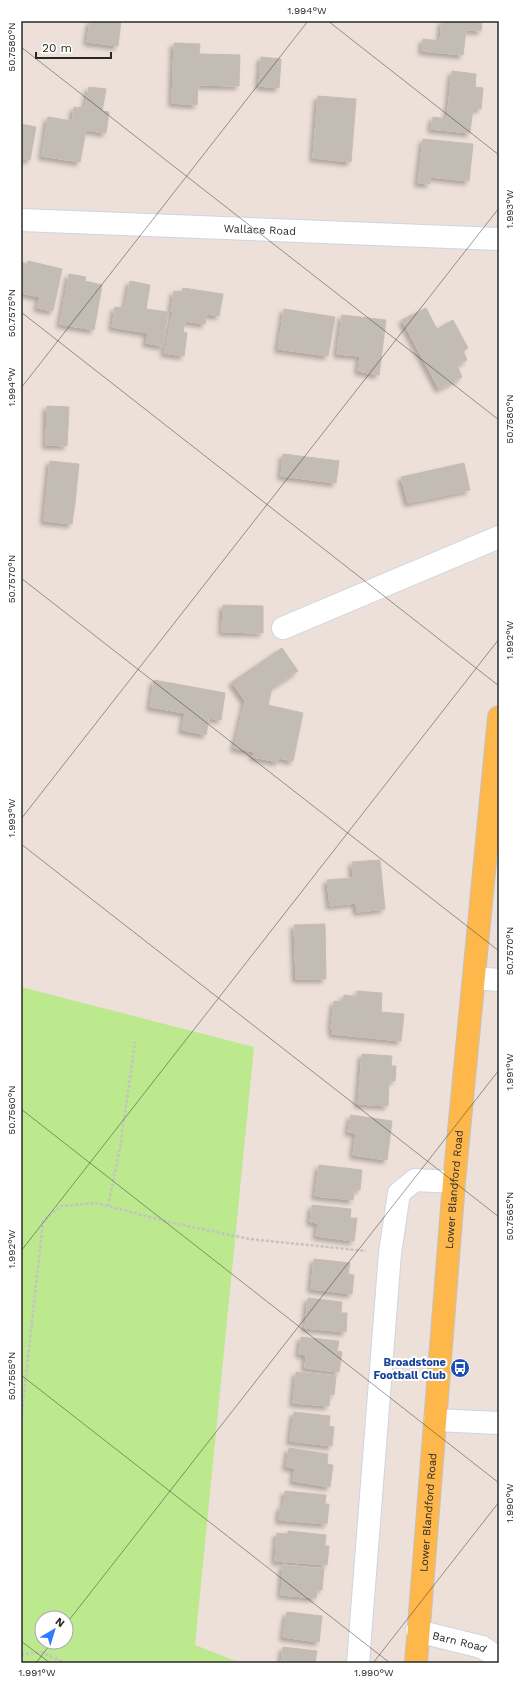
<svg xmlns="http://www.w3.org/2000/svg" width="520" height="1684" viewBox="0 0 520 1684" font-family="'Work Sans',sans-serif">
	<defs>
		<filter id="shadow"><feDropShadow dx="-3.5" dy="3.5" stdDeviation="2" flood-color="#0004"/></filter>
	</defs>
	<rect width="100%" height="100%" fill="#ece0d8"/>
	<!-- green -->
	<path fill="#bce98e" fill-rule="evenodd" d="M21 987 254 1047 195 1645 241 1663H21ZM42 1618H66V1642H42Z"/>
	<!-- building -->
	<path fill="#c3bcb4" stroke="#c7bcb2" filter="url(#shadow)" d="M90 21H121L118 46 87 42Z
		M442 21H482L481 31 466 30 463 55 422 51 423 39 440 41Z
		M174 43 200 44 199 54 240 55 239 86 198 85 197 105 172 103Z
		M261 57 281 59 279 88 259 86Z
		M452 71 476 74 475 87 483 88 481 109 473 108 470 133 431 129 433 117 447 119Z
		M89 87 106 89 102 111 109 112 106 133 86 130 80 162 42 156 48 117 72 121 74 107 85 108Z
		M318 96 356 99 351 162 313 158Z
		M21 124 36 127 30 160 21 158Z
		M423 139 473 144 469 181 430 177V184L418 183Z
		M28 261 62 269 53 311 37 308 40 297 21 293V262L27 264Z
		M69 274 86 277 85 281 102 285 94 330 60 324Z
		M130 281 150 285 146 309 168 312 163 346 146 343 148 333 112 327 115 307 125 308Z
		M183 288 223 294 219 316 207 314 205 324 185 321 183 332 187 333 184 356 164 353 173 312H171L174 291 182 292Z
		M426 308 437 329 453 320 468 348 463 351 467 360 457 365 462 377 439 389 402 320Z
		M284 309 335 317 328 356 278 349Z
		M342 315 386 320 379 375 358 371 360 356 337 354Z
		M47 406 69 407 67 446 46 445Z
		M283 454 339 461 336 483 281 476Z
		M50 461 79 464 75 502 46 499Z
		M464 463 470 490 408 503 401 477Z
		M46 499 75 502 72 524 44 521Z
		M223 605 263 606V633L222 632Z
		M282 648 298 671 272 688 268 705 303 713 293 761 279 758 278 762 253 757 254 752 234 748 245 701 232 682Z
		M154 680 225 693 221 720 209 718 206 735 182 730 185 713 150 707Z
		M380 860 385 909 357 912 356 903 330 906 327 880 353 878 352 862Z
		M325 924 326 979H296L294 925Z
		M357 991 382 993 381 1012 404 1014 401 1041 332 1034 333 1028 331 1029 334 1001 343 1002 344 995 357 997Z
		M362 1054 392 1056 391 1066H396L395 1081 360 1079Z
		M360 1079 389 1081 388 1106 358 1104Z
		M351 1115 392 1121 387 1160 353 1155 356 1133 348 1132Z
		M319 1165 362 1170 360 1190H354L353 1200 315 1196Z
		M312 1205 351 1209 350 1218H357L354 1241 316 1236 318 1223 310 1222Z
		M314 1259 350 1263 348 1274 354 1275 352 1294 311 1289Z
		M308 1298 342 1302 341 1313H347L346 1332 305 1328Z
		M301 1337 339 1341 337 1351 342 1352 339 1372 305 1368 306 1355 299 1354Z
		M296 1372 336 1376 334 1395 330 1394 329 1406 293 1403Z
		M294 1412 330 1416 329 1426 334 1427 332 1446 290 1441Z
		M289 1448 328 1454 327 1464 333 1465 330 1487 293 1481 295 1468 286 1467Z
		M285 1491 326 1495 325 1504H329L327 1524 279 1520 280 1507H284Z
		M288 1531 326 1535 325 1546H329L327 1565 275 1561 277 1533 288 1534Z
		M283 1565 324 1569 322 1590 317 1589 316 1598 281 1595Z
		M287 1612 322 1616 319 1642 283 1637Z
		M283 1647 317 1651 315 1663H281Z"/>
	<g fill="none" stroke-linecap="round" stroke-linejoin="round">
		<defs>
			<g id="minor">
				<path id="s1" d="M21 220 499 239"/>
				<path d="M283 628 499 537"/>
				<path d="M474 978 499 980"/>
				<path d="M435 1420 499 1423"/>
				<path id="s2" d="M417 1631 482 1647 499 1658"/>
				<path d="M358 1663 390 1253 399 1193 415 1180 454 1182"/>
			</g>
			<g id="major">
				<path id="s3" d="M416 1663 454 1182 499 717"/>
			</g>
		</defs>
		<!-- minor casing -->
		<use href="#minor" stroke="#cdd5e3" stroke-width="24"/>
		<!-- major casing -->
		<use href="#major" stroke="#c3c3c3" stroke-width="24"/>
		<!-- path -->
		<path stroke="#c3c3c3" stroke-width="2.5" stroke-dasharray="3 2" stroke-linecap="butt" d="M108 1206 120 1148 135 1042
			M21 1422 43 1221 61 1206 97 1203 168 1222 250 1239 366 1251
			M21 1655 41 1652 65 1663"/>
		<!-- minor -->
		<use href="#minor" stroke="#fff" stroke-width="22"/>
		<!-- major -->
		<use href="#major" stroke="#feb74b" stroke-width="22"/>
	</g>
	<!-- ticks -->
	<path fill="none" stroke="#282828" stroke-width="1" stroke-opacity="0.45" d="M328 21 499 155M21 47 499 420M21 312 499 686M21 388 308 21M21 578 499 951M21 819 499 208M21 844 499 1217M21 1109 499 1483M21 1251 499 639M21 1375 390 1663M66 1624 499 1070M21 1641 50 1663M36 1663 52 1642M373 1663 499 1502"/>
	<!-- icons -->
	<defs>
		<symbol id="bus-disc" viewBox="-11 -11 22 22"><circle r="9.5" fill="#1a4fb4" stroke="#fff"/><path d="M-5-6H5V4H4V6H2V4H-2V6H-4V4H-5ZM-3.5-4V0h7V-4ZM-3.5 1.2v1.5H-2V1.2ZM2 1.2v1.5H3.5V1.2Z" fill="#fff"/></symbol>
	</defs>
	<g fill-rule="evenodd">
		<use href="#bus-disc" x="449" y="1357" width="22" height="22"/>
	</g>
	<g text-anchor="middle" stroke-width="4" stroke-linejoin="round" paint-order="stroke">
		<!-- street labels -->
		<g font-size="11" fill="#282828" stroke="#fff">
			<text dy="4" stroke="none"><textPath href="#s1" startOffset="239">Wallace Road</textPath></text>
			<text dy="4" stroke="none"><textPath href="#s3" startOffset="475">Lower Blandford Road</textPath></text>
			<text dy="4" stroke="none"><textPath href="#s3" startOffset="151">Lower Blandford Road</textPath></text>
			<text dy="4" stroke="none"><textPath href="#s2" startOffset="44">Barn Road</textPath></text>
		</g>
		<!-- transit labels -->
		<g font-size="11" font-weight="bold" fill="#164399" stroke="#fff" text-anchor="end">
			<text x="446" y="1366">Broadstone<tspan x="446" dy="13">Football Club</tspan></text>
		</g>
	</g>
	<!-- border -->
	<rect width="520" height="1684" fill="none" stroke="#ffffff" stroke-width="44"/>
	<!-- north arrow -->
	<g transform="translate(54 1630) rotate(38)"><circle r="19" fill="#ffffff" stroke="#a9a9a9"/>
	<path d="M0-3L7 15L0 10L-7 15Z" fill="#327aff"/>
	<text y="-6" font-size="11" font-weight="bold" text-anchor="middle" fill="#282828">N</text>
	</g>
	<!-- scale -->
	<path d="M36 52v6h75v-6" fill="none" stroke="#282828" stroke-width="2"/>
	<text x="42" y="52" font-size="12" fill="#282828" stroke="#ffffff" stroke-width="3" paint-order="stroke">20 m</text>
	<rect x="22" y="22" width="476" height="1640" fill="none" stroke="#282828" stroke-width="1.5"/>
	<g font-size="10" text-anchor="middle" fill="#282828">
		<text x="307" y="14">1.994°W</text>
		<text transform="translate(11 47) rotate(-90)" y="4">50.7580°N</text>
		<text transform="translate(509 209) rotate(-90)" y="4">1.993°W</text>
		<text transform="translate(11 313) rotate(-90)" y="4">50.7575°N</text>
		<text transform="translate(11 387) rotate(-90)" y="4">1.994°W</text>
		<text transform="translate(509 419) rotate(-90)" y="4">50.7580°N</text>
		<text transform="translate(11 579) rotate(-90)" y="4">50.7570°N</text>
		<text transform="translate(509 640) rotate(-90)" y="4">1.992°W</text>
		<text transform="translate(11 818) rotate(-90)" y="4">1.993°W</text>
		<text transform="translate(509 951) rotate(-90)" y="4">50.7570°N</text>
		<text transform="translate(509 1072) rotate(-90)" y="4">1.991°W</text>
		<text transform="translate(11 1110) rotate(-90)" y="4">50.7560°N</text>
		<text transform="translate(509 1216) rotate(-90)" y="4">50.7565°N</text>
		<text transform="translate(11 1249) rotate(-90)" y="4">1.992°W</text>
		<text transform="translate(11 1376) rotate(-90)" y="4">50.7555°N</text>
		<text transform="translate(509 1503) rotate(-90)" y="4">1.990°W</text>
		<text x="37" y="1676">1.991°W</text>
		<text x="374" y="1676">1.990°W</text>
	</g>
</svg>
